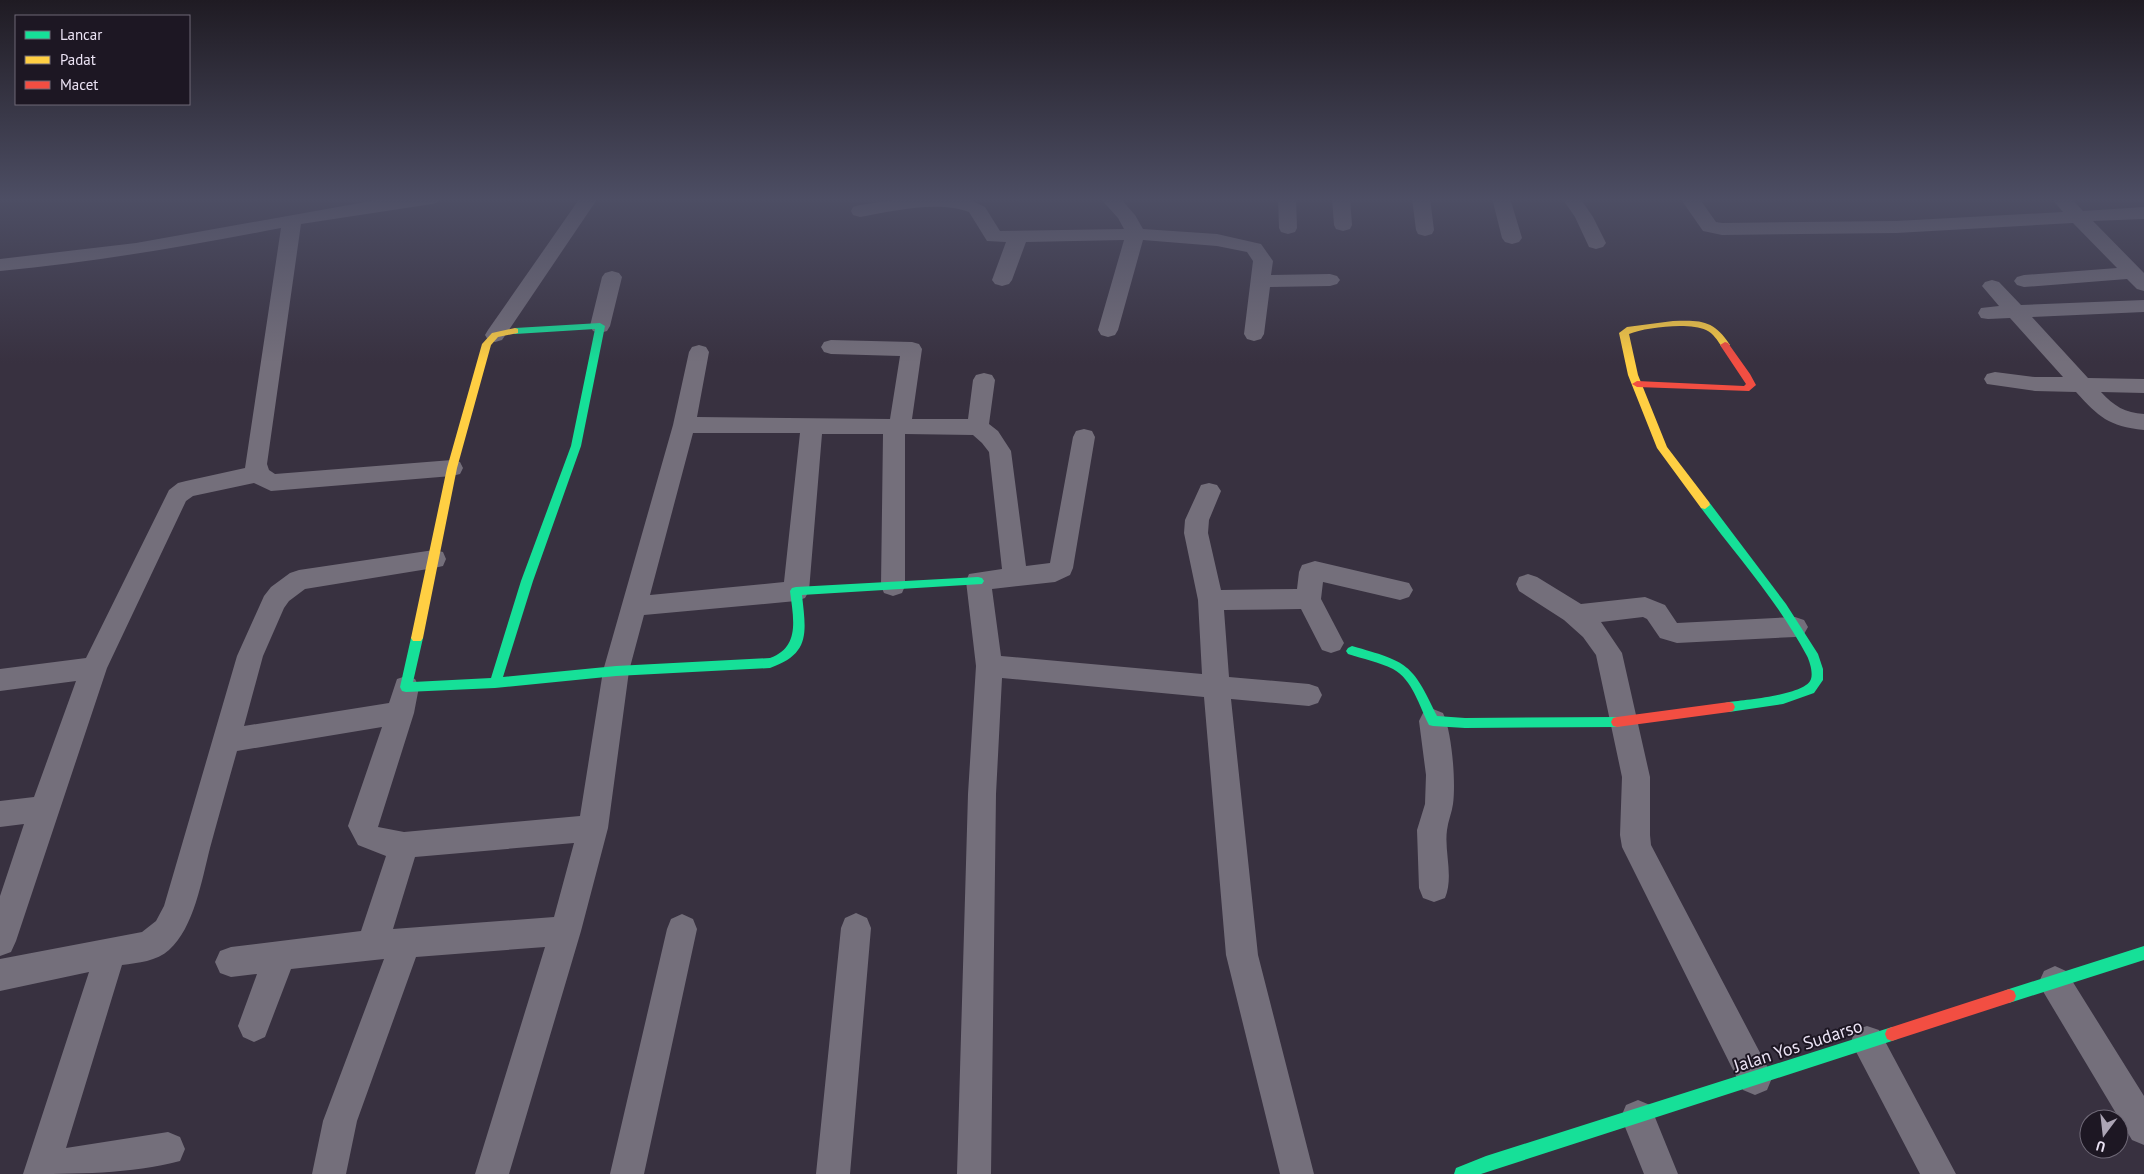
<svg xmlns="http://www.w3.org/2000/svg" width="2144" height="1174" viewBox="0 0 2144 1174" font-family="'PT Sans',sans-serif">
	<rect width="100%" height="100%" fill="#383140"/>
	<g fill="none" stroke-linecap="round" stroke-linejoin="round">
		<!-- street -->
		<path fill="#746f7b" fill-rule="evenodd" d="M388 198H441L438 202 432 204 301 224 267 464 269 470 275 474 452 460 460 462 463 468 460 474 452 476 271 491 254 483 193 496 186 501 107 668 16 941 11 952 0 956V896L24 824 0 827V801L34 797 76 681 0 691V669L86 658 169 490 178 483 186 481 245 468 281 228C188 246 95 262 0 271V259L136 243Z
			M580 198H598L502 340 495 342 488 340 485 335 488 330Z
			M966 198 985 207 1000 231 1124 229 1118 218 1100 198H1120L1135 215 1143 229 1217 234 1261 244 1273 261 1271 275 1330 274 1337 276 1340 280 1337 284 1330 286 1270 287 1264 334 1261 339 1254 341 1247 339 1244 334 1253 261 1247 252 1217 246 1143 240 1118 330 1115 335 1108 337 1101 335 1098 330 1124 240 1026 242 1012 280 1009 284 1002 286 995 284 992 280 1006 242 987 241 969 212C940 200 891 211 860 217L853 215 851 211 853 207 860 205 908 198Z
			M1278 198H1296L1297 228 1295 232 1288 234 1281 232 1279 228Z
			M1332 198H1350L1352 225 1350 229 1343 231 1336 229 1334 225Z
			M1412 198H1430L1434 230 1432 234 1425 236 1418 234 1416 230Z
			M1492 198H1510L1522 238 1519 242 1512 244 1505 242 1502 238Z
			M1562 198H1580L1593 217 1606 243 1603 247 1596 249 1589 247 1575 217Z
			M1680 198H1699L1716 222 1722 223 1896 221 2063 212 2051 198H2071L2083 211 2144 207V219L2093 221 2144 273V291L2137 289 2127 279 2024 287 2017 285 2014 281 2017 277 2024 275 2117 268 2073 223 1896 233 1722 235 1703 231Z
			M612 271 619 273 622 277 610 326 607 331 600 333 593 331 590 326 602 277 605 273Z
			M1992 280 1999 282 2021 305 2144 300V312L2032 317 2088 378 2144 379V393L2101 392C2114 406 2125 413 2144 414V430C2108 426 2099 417 2076 392L2035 391 1987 384 1984 379 1987 374 1995 372 2035 377H2063L2010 318 1988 319 1981 318 1978 313 1981 308 1999 306 1982 286 1985 282Z
			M831 340 912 342 919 344 922 349 912 419H968L973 380 976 375 984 373 992 375 995 380 989 424 998 431 1011 451 1026 566 1050 563 1073 437 1076 431 1084 429 1092 431 1095 437 1073 568 1070 575 1055 582 992 589 1001 656 1202 674 1198 600 1184 533 1185 520 1201 485 1209 483 1217 485 1221 491 1209 520 1208 533 1221 590 1297 589 1299 572 1302 565 1315 561 1409 583 1413 590 1409 597 1400 600 1323 582 1321 599 1344 643 1340 650 1331 653 1322 650 1301 609 1224 610 1229 677 1309 684 1318 687 1322 695 1318 703 1309 706 1231 699 1258 955 1314 1174H1280L1226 955 1204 697 1002 678 996 794 991 1174H957L968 794 976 666 966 581 969 574 1002 569 989 452 982 443 973 435 905 434V586L902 593 893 596 884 593 881 586 883 434H822L809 591 805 598 796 601 644 615 629 671 608 828 581 931 509 1174H475L545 947 416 957 357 1121 346 1174H312L323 1121 384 959 291 969 265 1037 254 1042 243 1037 238 1026 257 974 231 977 220 973 215 962 220 951 231 947 361 931 386 856 358 845 348 826 382 727 237 751C228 783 219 815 210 848 202 879 194 928 169 950 157 961 138 963 122 965L66 1148 168 1132 180 1137 185 1149 180 1161C132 1174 74 1174 23 1174L89 972 0 991V959L142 932 156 921 164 906 237 656 264 596 271 587 290 573 299 570 434 550 443 552 446 559 443 566 434 568 305 589 289 601 284 608 263 656 244 726 389 703 397 679 406 676 415 679 419 687 414 713 378 827 404 832 580 816 603 671 673 425 689 352 692 347 699 345 706 347 709 352 697 417 890 419 900 356 831 354 824 352 821 347 824 342ZM693 433H800L784 582 650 595ZM574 843 554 917 393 929 415 857Z
			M1528 574 1537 577 1581 604 1645 597 1665 605 1677 623 1795 617 1804 620 1808 627 1804 634 1795 637 1677 643 1660 638 1647 619 1643 617 1601 622 1622 653 1650 777V835L1651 845 1767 1066 1772 1078 1767 1090 1755 1095 1743 1090 1627 857 1622 847 1620 835 1622 777 1596 655 1583 637 1564 620 1519 591 1516 584 1519 577Z
			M1433 709 1443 713C1452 732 1456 782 1453 804 1452 812 1448 821 1447 830 1444 852 1454 876 1445 898L1434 902 1423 898 1419 888 1417 830 1425 804 1426 775 1419 721 1423 713Z
			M856 913 867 918 871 928 850 1174H816L841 928 845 918Z
			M682 914 693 919 697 929 644 1174H610L667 929 671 919Z
			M2055 966 2066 971 2144 1096V1145L2132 1140 2044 993 2039 982 2044 971Z
			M1867 1026 1879 1030 1956 1174H1920L1851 1042 1855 1030Z
			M1638 1100 1650 1105 1678 1174H1644L1621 1117 1626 1105Z"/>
		<!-- fast -->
		<path fill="#16e098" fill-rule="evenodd" d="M600 323 605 326 581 446 533 581 503 677 616 666 770 658C801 647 793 617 790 591L792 588 796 587 978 577 982 578 984 581 982 584 802 595C806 632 811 654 770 668L616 676 495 688 406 692 402 691 400 687 411 638 413 635H421L423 638 413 682 491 678 521 581 571 446 595 329 515 334 510 331 515 328Z
			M1705 501 1709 502 1786 604 1818 654 1823 669V680L1814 693 1783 704 1729 712 1725 711 1723 707 1725 703 1729 702C1745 700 1806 695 1811 679 1813 673 1810 662 1807 656 1779 603 1737 556 1701 508L1700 505Z
			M1352 646C1408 662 1412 663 1437 716L1465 718 1617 717 1621 718 1623 722 1621 726 1617 727 1465 728 1433 726 1429 725C1419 706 1413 680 1393 669 1379 662 1363 659 1348 654L1346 651 1348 648Z
			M2144 946V960L2009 1003 2004 1001 2002 996 2004 991 2009 989Z
			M1892 1027 1897 1029 1899 1034 1897 1039 1892 1041 1481 1174H1454L1456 1168 1486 1156Z"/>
		<!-- slow -->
		<path fill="#ffcf43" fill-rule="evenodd" d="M1673 321C1701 320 1714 320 1730 345L1725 348 1722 347C1717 340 1714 334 1706 330 1690 322 1645 327 1629 334L1638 375 1667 447 1709 502 1710 505 1705 509 1701 508 1657 448 1628 375 1619 333 1627 327Z
			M515 328 518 329V333L498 337 491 345 457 468 423 638 421 641H413L411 638 447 468 482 344 492 333Z"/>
		<!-- jam -->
		<path fill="#f24e42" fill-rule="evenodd" d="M1725 342 1728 343 1750 374 1756 385 1749 391 1637 387 1632 384 1637 381 1744 386 1746 384 1720 345Z
			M1729 702 1733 703 1735 707 1733 711 1729 712 1617 727 1613 726 1611 722 1613 718 1617 717Z
			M2009 989 2014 991 2016 996 2014 1001 2009 1003 1892 1041 1887 1039 1885 1034 1887 1029 1892 1027Z"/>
	</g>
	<!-- sky -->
	<linearGradient id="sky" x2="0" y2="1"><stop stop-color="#1f1b23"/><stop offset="0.55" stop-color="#4d4e64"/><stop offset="1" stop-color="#4d4e64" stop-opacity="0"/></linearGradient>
	<rect width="2144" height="363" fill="url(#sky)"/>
	<g text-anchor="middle" stroke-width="4" stroke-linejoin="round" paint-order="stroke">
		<!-- near-street labels -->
		<g font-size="18" fill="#ebe3f4" stroke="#1d1723">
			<text transform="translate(1798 1046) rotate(-18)" y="6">Jalan Yos Sudarso</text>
		</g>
	</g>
	<!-- legend -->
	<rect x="15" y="15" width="175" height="90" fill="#1d1723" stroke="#6f6977"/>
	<rect x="25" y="31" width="25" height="8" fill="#16e098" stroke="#6f6977"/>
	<text x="60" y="40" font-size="15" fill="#ebe3f4">Lancar</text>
	<rect x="25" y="56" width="25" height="8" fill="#ffcf43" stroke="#6f6977"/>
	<text x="60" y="65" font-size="15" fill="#ebe3f4">Padat</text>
	<rect x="25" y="81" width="25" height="8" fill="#f24e42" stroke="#6f6977"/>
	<text x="60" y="90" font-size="15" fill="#ebe3f4">Macet</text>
	<!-- north arrow -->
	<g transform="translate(2104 1134) rotate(195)"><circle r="24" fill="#1d1723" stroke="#6f6977"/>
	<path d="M0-4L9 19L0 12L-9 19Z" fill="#aca5b5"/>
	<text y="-8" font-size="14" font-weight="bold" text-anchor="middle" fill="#ebe3f4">U</text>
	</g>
</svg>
